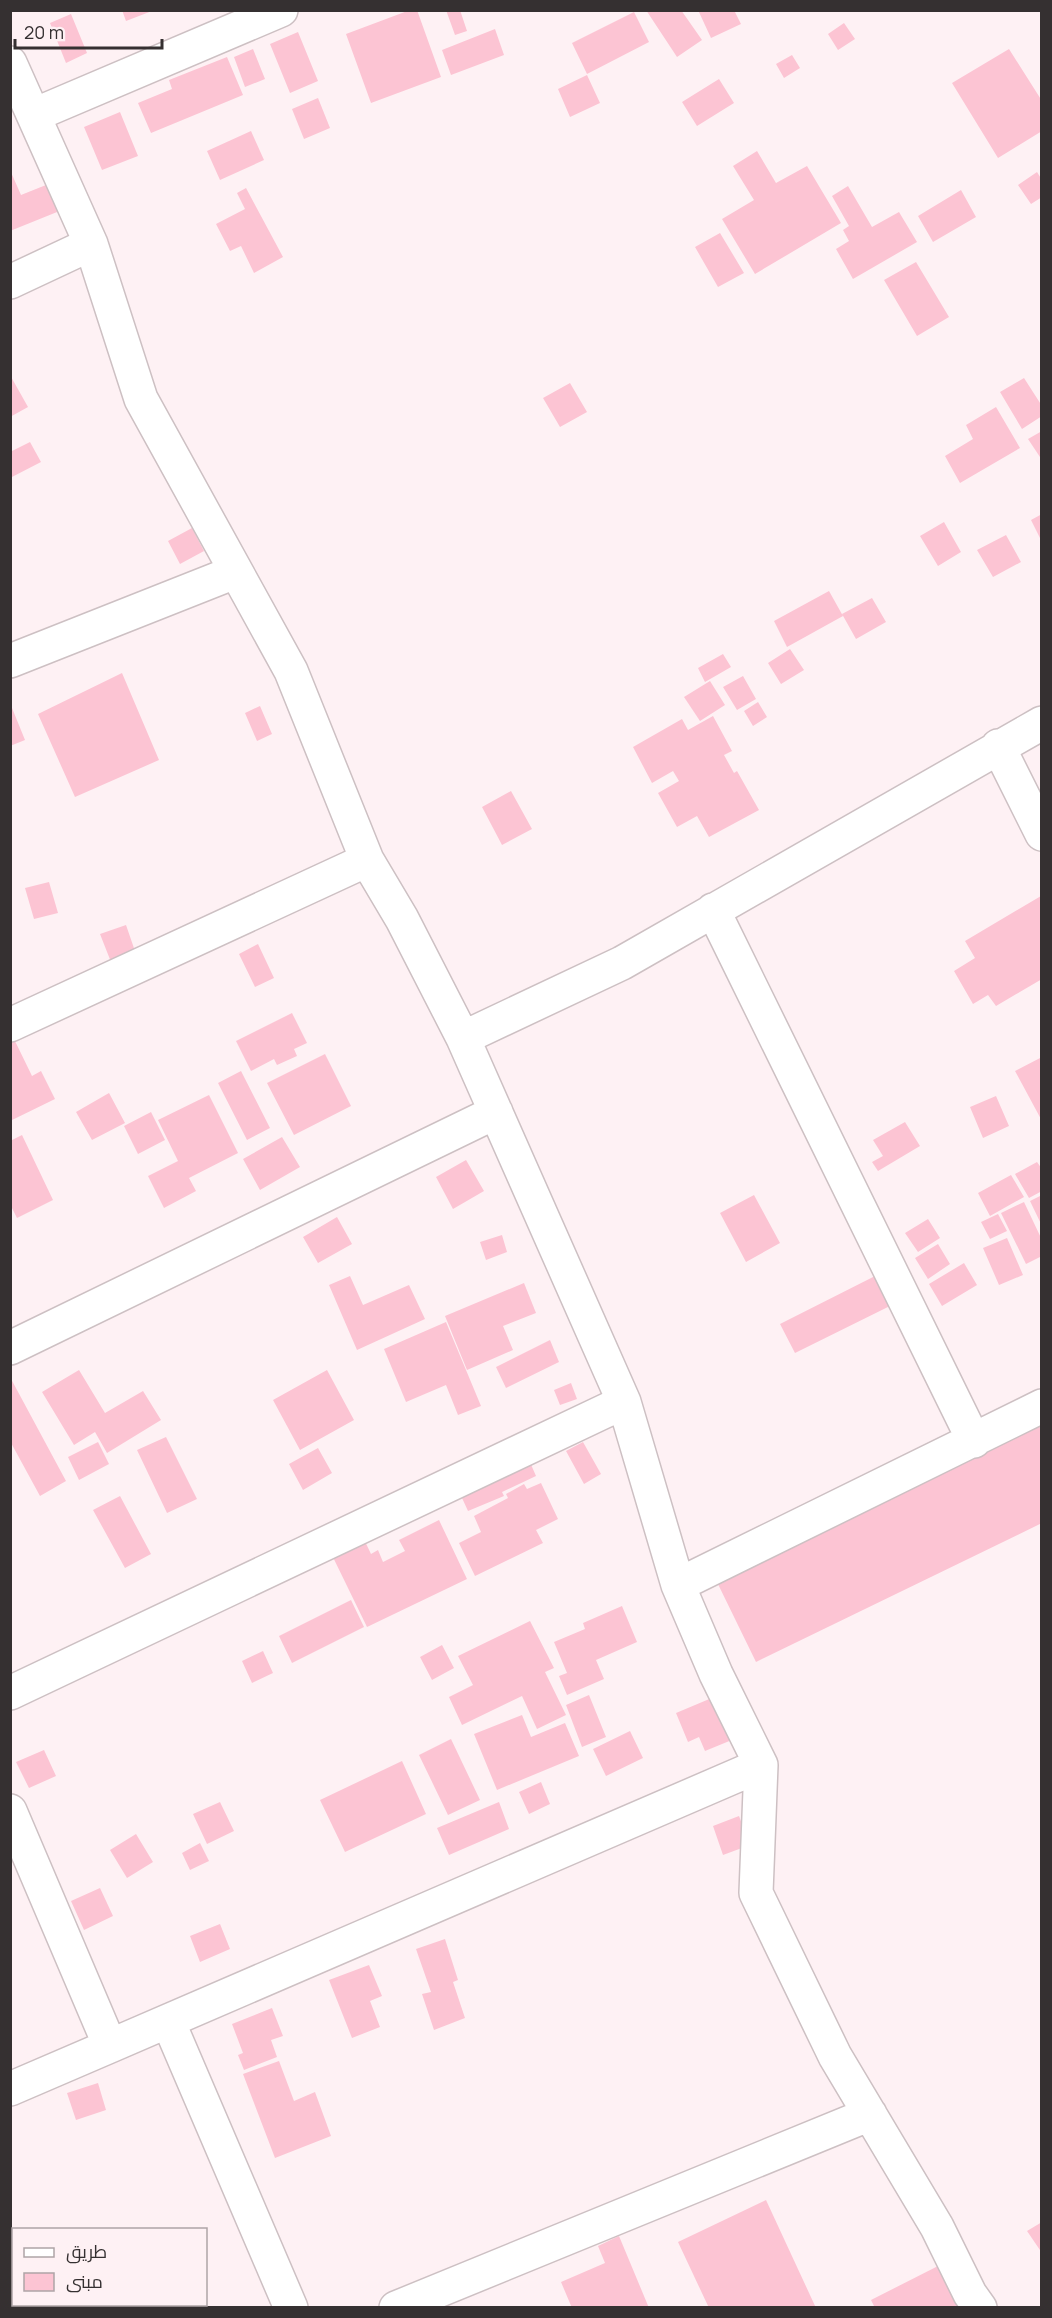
<svg xmlns="http://www.w3.org/2000/svg" width="1052" height="2318" viewBox="0 0 1052 2318" font-family="Manrope,Cairo,sans-serif">
	<rect width="100%" height="100%" fill="#fef1f4"/>
	<!-- building -->
	<path fill="#fcc4d3" d="M122 10H152V11L126 21Z
		M410 10H417L441 77 371 103 346 34Z
		M446 10H460L467 31 455 35Z
		M646 10H681L702 40 677 57Z
		M698 10H734L741 24 711 38Z
		M634 12 649 42 587 74 572 43Z
		M71 14 87 53 66 63 50 23Z
		M844 23 855 39 838 50 828 34Z
		M495 29 504 55 451 75 442 50Z
		M298 32 318 81 290 93 270 44Z
		M253 49 265 79 245 87 234 57Z
		M1009 49 1042 101V131L998 158 952 83Z
		M792 55 800 68 784 78 776 64Z
		M227 57 243 95 151 133 138 103 172 89 169 80Z
		M587 75 600 103 570 117 558 89Z
		M719 79 734 103 697 126 682 102Z
		M318 98 330 128 304 139 292 109Z
		M120 112 138 156 102 170 84 127Z
		M251 131 264 160 220 180 207 151Z
		M757 151 776 183 807 166 841 223 755 274 722 219 754 200 733 166Z
		M10 170 21 195 56 181 67 208 10 231Z
		M1037 172 1042 180V197L1031 204 1018 185Z
		M848 186 872 227 899 212 917 242 853 279 836 249 849 241 843 230 849 226 832 196Z
		M246 188 283 257 254 273 241 246 230 251 216 224 245 209 237 193Z
		M961 190 976 217 933 242 918 216Z
		M720 233 744 273 718 287 695 247Z
		M916 262 949 317 917 336 884 280Z
		M10 375 28 407 10 417Z
		M1024 378 1042 406V416L1022 429 1000 392Z
		M570 383 587 412 560 427 543 398Z
		M996 407 1020 448 960 483 945 456 973 439 966 425Z
		M1042 431V460L1028 439Z
		M30 442 41 462 10 478V452Z
		M1042 514V542L1031 520Z
		M944 522 961 552 938 566 920 536Z
		M192 528 204 551 180 564 168 541Z
		M1006 535 1021 562 993 577 977 550Z
		M829 591 843 616 787 647 774 621Z
		M872 598 886 622 856 639 842 614Z
		M790 649 804 670 781 684 768 663Z
		M723 654 731 667 705 682 698 668Z
		M122 673 159 760 75 797 38 714Z
		M743 676 756 699 737 710 723 687Z
		M710 681 725 705 700 721 684 697Z
		M758 702 767 717 753 726 744 711Z
		M10 703 25 740 10 746Z
		M260 706 272 734 257 741 245 713Z
		M713 716 732 751 724 755 734 773 737 771 759 810 709 837 697 816 677 827 658 793 679 781 673 771 652 783 633 747 682 719 688 730Z
		M511 791 532 829 502 845 482 807Z
		M49 882 58 913 34 919 25 888Z
		M1041 896 1042 979 996 1006 988 995 973 1004 954 971 975 958 965 941Z
		M126 925 136 954 111 962 100 934Z
		M258 944 274 978 255 987 239 954Z
		M292 1013 307 1043 294 1049 297 1056 277 1065 274 1059 251 1071 236 1041Z
		M14 1039 32 1076 41 1071 55 1099 10 1121V1040Z
		M325 1054 351 1106 294 1135 267 1083Z
		M1042 1057V1121L1015 1071Z
		M241 1071 270 1128 247 1140 218 1083Z
		M109 1093 125 1123 92 1140 76 1112Z
		M209 1095 238 1153 189 1178 196 1191 164 1208 148 1176 178 1161 158 1120Z
		M996 1096 1009 1126 983 1138 970 1107Z
		M151 1112 165 1140 138 1154 124 1126Z
		M905 1122 920 1146 878 1171 872 1162 883 1156 873 1140Z
		M22 1135 53 1200 17 1218 10 1204V1141Z
		M282 1137 300 1167 260 1190 243 1159Z
		M466 1160 484 1191 453 1209 436 1177Z
		M1037 1162 1042 1169V1191L1029 1198 1015 1174Z
		M1011 1175 1024 1197 990 1216 978 1193Z
		M754 1195 780 1243 746 1262 720 1213Z
		M1042 1195V1226L1030 1201Z
		M1024 1202 1042 1240V1256L1026 1264 1001 1213Z
		M998 1214 1007 1231 990 1239 981 1222Z
		M337 1217 352 1244 318 1263 303 1237Z
		M928 1219 940 1238 918 1252 905 1233Z
		M502 1235 507 1252 486 1260 480 1242Z
		M1007 1238 1023 1275 999 1285 983 1248Z
		M938 1244 950 1264 928 1279 915 1258Z
		M964 1263 977 1285 942 1306 929 1284Z
		M879 1274 894 1304 795 1353 780 1324Z
		M350 1276 363 1305 409 1285 425 1319 357 1350 329 1285Z
		M524 1283 536 1313 503 1326 513 1350 467 1370 445 1316Z
		M446 1322 481 1406 458 1415 446 1385 406 1402 384 1349Z
		M550 1340 559 1362 506 1388 496 1367Z
		M79 1370 105 1413 143 1391 161 1420 107 1453 95 1432 74 1445 42 1392Z
		M327 1370 354 1420 300 1450 273 1400Z
		M10 1377 66 1481 40 1496 10 1441Z
		M571 1383 577 1399 560 1405 554 1390Z
		M1042 1418V1523L756 1662 715 1578Z
		M166 1437 197 1499 167 1513 137 1450Z
		M98 1442 109 1464 79 1480 68 1457Z
		M583 1442 601 1474 584 1484 566 1451Z
		M318 1448 332 1473 303 1490 289 1464Z
		M526 1453 536 1476 502 1492 504 1496 468 1511 457 1487Z
		M541 1483 558 1519 536 1530 543 1543 475 1576 459 1543 481 1532 474 1516 508 1498 506 1494 524 1484 527 1489Z
		M120 1496 151 1554 125 1568 93 1510Z
		M439 1520 467 1579 367 1627 328 1547 360 1531 371 1554 378 1550 383 1562 405 1551 399 1540Z
		M351 1600 364 1627 292 1663 279 1636Z
		M622 1606 637 1642 596 1660 604 1679 567 1695 559 1676 567 1673 554 1642 585 1629 583 1623Z
		M530 1621 554 1668 545 1672 566 1715 537 1729 522 1696 462 1725 449 1697 473 1685 458 1656Z
		M442 1645 454 1668 432 1680 420 1657Z
		M263 1651 273 1673 252 1683 242 1661Z
		M726 1692 744 1735 705 1751 699 1737 688 1742 676 1713Z
		M589 1695 606 1737 582 1747 566 1705Z
		M522 1715 531 1737 565 1723 579 1756 497 1790 474 1734Z
		M630 1731 643 1758 606 1776 593 1749Z
		M451 1739 480 1800 448 1815 419 1755Z
		M44 1750 56 1776 29 1788 16 1762Z
		M402 1761 426 1814 345 1852 320 1800Z
		M541 1782 550 1804 529 1814 519 1792Z
		M220 1802 234 1831 207 1844 193 1814Z
		M499 1802 509 1829 449 1855 437 1828Z
		M739 1816 750 1845 723 1855 713 1826Z
		M136 1834 153 1862 127 1878 110 1850Z
		M200 1843 209 1861 190 1870 182 1853Z
		M100 1888 113 1916 84 1930 71 1901Z
		M220 1924 230 1949 200 1962 190 1936Z
		M445 1939 458 1980 453 1982 465 2018 434 2030 422 1994 431 1992 416 1949Z
		M369 1965 382 1996 370 2001 380 2027 352 2038 329 1980Z
		M272 2008 283 2036 271 2040 277 2057 244 2070 238 2055 243 2053 232 2024Z
		M279 2061 294 2101 315 2092 331 2136 275 2158 243 2074Z
		M98 2083 106 2110 76 2120 67 2093Z
		M766 2200 816 2308H709L678 2242Z
		M1042 2222V2253L1027 2231Z
		M619 2236 649 2308H572L561 2282 605 2263 598 2246Z
		M942 2264 963 2308H875L871 2300Z"/>
	<g fill="none" stroke-linecap="round" stroke-linejoin="round">
		<defs>
			<path id="street" d="M10 63 91 244 141 399 291 671 367 860 402 919 463 1038 624 1402 678 1585 716 1674 761 1765 756 1893 835 2056 937 2227 970 2294 980 2308
				M34 115 281 10
				M10 282 91 244
				M10 661 235 572
				M998 746 1042 834
				M713 910 974 1441
				M10 1025 367 860
				M463 1038 622 963 1042 723
				M10 1348 496 1112
				M678 1585 1042 1406
				M10 1693 624 1402
				M10 1811 110 2046 761 1765
				M168 2021 291 2308
				M10 2089 110 2046
				M396 2308 870 2114"/>
		</defs>
		<!-- street casing -->
		<use href="#street" stroke="#cdc0c3" stroke-width="36"/>
		<!-- street -->
		<use href="#street" stroke="#fff" stroke-width="33"/>
	</g>
	<!-- border -->
	<rect width="1052" height="2318" fill="none" stroke="#353031" stroke-width="24"/>
	<!-- legend -->
	<rect x="12" y="2228" width="195" height="78" fill="#fef1f4" stroke="#aea4a6" stroke-width="1.5"/>
	<rect x="24" y="2248" width="30" height="9" fill="#ffffff" stroke="#aea4a6" stroke-width="1.5"/>
	<text x="66" y="2258" font-size="18" fill="#353031">طريق</text>
	<rect x="24" y="2273" width="30" height="18" fill="#fcc4d3" stroke="#aea4a6" stroke-width="1.5"/>
	<text x="66" y="2288" font-size="18" fill="#353031">مبنى</text>
	<!-- scale -->
	<path d="M15 39v9h147v-9" fill="none" stroke="#353031" stroke-width="3"/>
	<text x="24" y="39" font-size="18" fill="#353031" stroke="#fef1f4" stroke-width="4.5" paint-order="stroke">20 m</text>
</svg>
